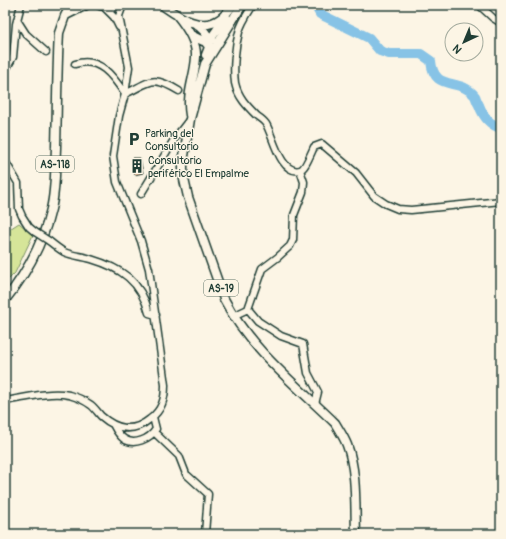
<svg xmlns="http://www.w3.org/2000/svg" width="506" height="539" viewBox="0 0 506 539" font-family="Pangolin,sans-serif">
	<rect width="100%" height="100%" fill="#fcf5e5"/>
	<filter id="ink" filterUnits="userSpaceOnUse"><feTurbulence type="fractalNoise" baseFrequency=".025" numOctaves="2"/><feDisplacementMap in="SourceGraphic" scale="8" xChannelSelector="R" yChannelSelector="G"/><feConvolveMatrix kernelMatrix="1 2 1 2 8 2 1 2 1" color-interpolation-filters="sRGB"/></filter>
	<g filter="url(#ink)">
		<!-- green -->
		<path fill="#d6e599" stroke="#7a9166" d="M19 223 33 235 15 273 5 283V232Z"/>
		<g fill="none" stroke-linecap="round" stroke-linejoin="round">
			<!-- river -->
			<path stroke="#87c3e6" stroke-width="10" d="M315 5 320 14 369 38 380 51 389 54H421L431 61C434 93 459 76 475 96 476 98 477 102 479 105 483 116 489 125 501 128"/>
		</g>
		<!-- building -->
		<path fill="#f3c3a2" stroke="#1f3d34" d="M132 158H140L143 173 135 175 132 167Z"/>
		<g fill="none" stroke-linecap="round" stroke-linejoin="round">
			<defs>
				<path id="minor" d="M253 5C248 13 241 23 239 32 235 47 233 68 235 83 238 97 247 106 257 116 260 118 264 121 266 124 273 135 280 175 300 170 305 169 311 153 314 147L322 144 356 173 374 196 386 204 398 209 411 210 501 201
					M479 5 493 18 501 23
					M104 7 114 17 119 27
					M17 20 26 34 46 52
					M75 64C99 56 113 76 125 94 151 82 151 74 179 91
					M5 71 13 57 16 24 21 5
					M5 161 18 183 19 209 22 216 29 227 35 232
					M141 194 175 138 189 120
					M49 241C54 245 59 249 64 252 73 256 82 256 91 259 121 268 141 281 149 313L156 315
					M248 309 258 321 281 336 303 344 308 373 318 392 315 404
					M233 316 248 309 262 269 278 257 290 246 293 240 294 215 303 192 304 182 300 170
					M5 401C24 398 50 391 69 395 77 397 84 400 91 405 95 408 98 413 101 416 117 430 133 433 150 419 162 410 165 399 165 385L149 269 141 241 117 182 113 156 119 116 125 94 129 67 119 16 123 5
					M114 426C116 430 120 436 124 439 134 446 150 439 156 429L153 417
					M154 432 179 456 186 474 208 494 205 534"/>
				<path id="major" d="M100 5 111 7 121 5
					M162 5C178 16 200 33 220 19 225 16 229 9 233 5
					M242 5 205 64 190 119 183 162V175L188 197 224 299C249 348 296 385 335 423 339 430 344 437 347 445 357 471 355 506 356 534
					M66 15 86 5
					M177 15C186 26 197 42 196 57 195 77 186 93 190 115
					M196 24C208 33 213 40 206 55
					M191 35 203 41 212 39
					M207 44 226 17
					M5 300C27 273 43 243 51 209 56 189 55 168 56 148 57 110 57 71 59 33L65 16 71 5"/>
			</defs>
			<!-- minor casing -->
			<use href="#minor" stroke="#1f3d34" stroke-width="9"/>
			<!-- major casing -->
			<use href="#major" stroke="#1f3d34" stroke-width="11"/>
			<!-- minor -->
			<use href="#minor" stroke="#fcf5e5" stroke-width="6"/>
			<!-- major -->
			<use href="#major" stroke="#fcf5e5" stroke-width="8"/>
			<defs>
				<path id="minor-bridge" d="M35 232 49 241"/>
			</defs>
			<!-- minor-bridge casing -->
			<use href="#minor-bridge" stroke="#1f3d34" stroke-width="9" stroke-linecap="butt"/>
			<!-- minor-bridge -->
			<use href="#minor-bridge" stroke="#fcf5e5" stroke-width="6"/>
		</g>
	</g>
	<!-- icons -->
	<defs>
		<symbol id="parking-bare" viewBox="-9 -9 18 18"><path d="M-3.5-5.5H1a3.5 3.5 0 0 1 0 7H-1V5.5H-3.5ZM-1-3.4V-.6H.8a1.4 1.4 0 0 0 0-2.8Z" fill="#1f3d34" stroke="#fcf5e5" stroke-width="2.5" paint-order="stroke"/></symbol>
		<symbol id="building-bare" viewBox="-9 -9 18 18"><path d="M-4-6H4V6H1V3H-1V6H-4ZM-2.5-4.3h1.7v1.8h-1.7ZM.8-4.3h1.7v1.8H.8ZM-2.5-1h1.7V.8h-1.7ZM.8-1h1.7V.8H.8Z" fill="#1f3d34" stroke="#fcf5e5" stroke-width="2.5" paint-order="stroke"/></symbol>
	</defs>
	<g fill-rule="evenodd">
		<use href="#parking-bare" x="124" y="129" width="20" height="20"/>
		<use href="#building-bare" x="127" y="156" width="20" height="20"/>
	</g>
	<g text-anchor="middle" stroke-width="3" stroke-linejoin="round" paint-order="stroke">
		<!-- shield labels -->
		<g fill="#fcf5e5" stroke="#617469" stroke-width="1">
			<rect x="36" y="156" width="38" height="16" rx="3"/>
			<rect x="204" y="280" width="34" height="16" rx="3"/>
		</g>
		<g font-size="10" font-weight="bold" fill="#1f3d34">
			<text x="55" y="168">AS-118</text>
			<text x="221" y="292">AS-19</text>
		</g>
		<!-- poi labels -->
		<g font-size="11" fill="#1f3d34" stroke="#fcf5e5" text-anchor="start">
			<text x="145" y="137">Parking del<tspan x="145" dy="13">Consultorio</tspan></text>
			<text x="148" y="164">Consultorio<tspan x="148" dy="13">periférico El Empalme</tspan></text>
		</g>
	</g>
	<!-- margin -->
	<rect width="506" height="539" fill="none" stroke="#fcf5e5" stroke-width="20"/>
	<rect x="10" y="10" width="486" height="519" fill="none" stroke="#1f3d34" stroke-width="1.5" filter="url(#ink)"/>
	<!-- north arrow -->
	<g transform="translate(464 42) rotate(224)"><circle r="19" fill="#fcf5e5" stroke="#a4ab9e"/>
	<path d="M0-3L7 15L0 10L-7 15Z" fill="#1f3d34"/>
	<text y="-6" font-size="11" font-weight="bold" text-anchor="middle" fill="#1f3d34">N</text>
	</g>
</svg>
